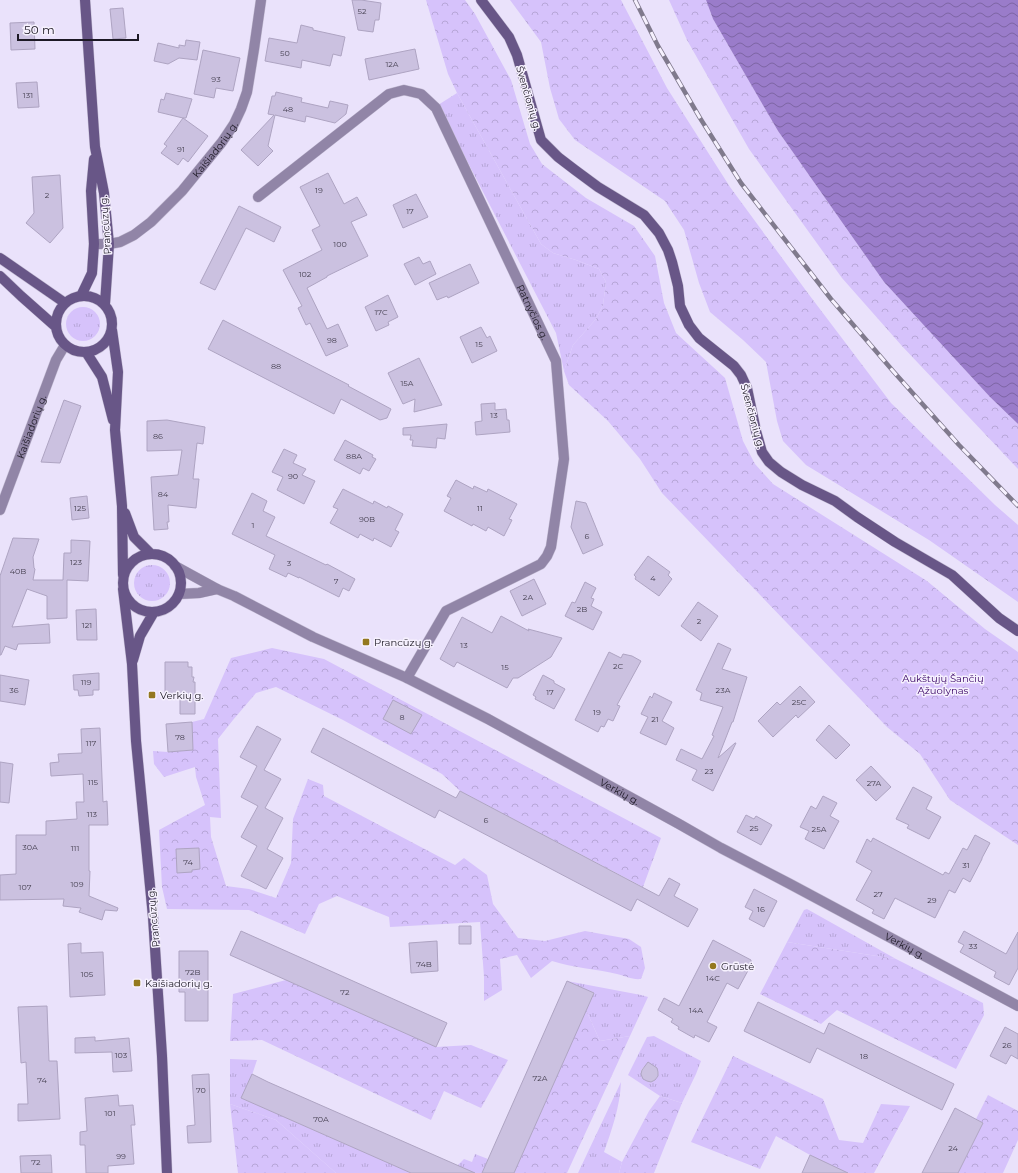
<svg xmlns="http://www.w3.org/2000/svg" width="1018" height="1173" viewBox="0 0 1018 1173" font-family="Montserrat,sans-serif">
	<defs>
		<pattern id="grass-tufts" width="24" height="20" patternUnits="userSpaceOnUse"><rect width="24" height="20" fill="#d6c2fb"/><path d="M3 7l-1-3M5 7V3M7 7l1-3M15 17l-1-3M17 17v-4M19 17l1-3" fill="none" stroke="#b7a6d7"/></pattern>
		<pattern id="forest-crowns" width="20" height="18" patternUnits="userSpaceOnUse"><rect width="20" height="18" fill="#d6c2fb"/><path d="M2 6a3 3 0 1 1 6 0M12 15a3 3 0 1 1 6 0" fill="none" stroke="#b7a6d7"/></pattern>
		<pattern id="water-waves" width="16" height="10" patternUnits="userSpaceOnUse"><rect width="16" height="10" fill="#9a7cca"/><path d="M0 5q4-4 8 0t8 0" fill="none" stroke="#7d65a4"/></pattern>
	</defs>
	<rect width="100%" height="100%" fill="#eae2fb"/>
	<!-- grass -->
	<path fill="url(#grass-tufts)" fill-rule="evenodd" d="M457 93 541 244 553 253 576 260 599 269 606 282 603 305 596 319 573 345 564 371 556 333 438 105Z
		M66 324a17 17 0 1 1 34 0a17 17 0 1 1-34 0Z
		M134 583a18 18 0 1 1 36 0a18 18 0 1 1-36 0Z
		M807 909 896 959 787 942 804 910Z
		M567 981 641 995 648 997 630 1036 600 1041 586 1010 594 993Z
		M654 1036 701 1061 696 1074 682 1103 660 1096 628 1075 647 1037ZM648 1064C654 1065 660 1068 658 1075 653 1091 629 1074 648 1064Z
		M230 1059 257 1060 252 1075 241 1098 411 1173H336L276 1120 230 1104Z
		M621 1082C620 1107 612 1129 604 1152L622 1162 619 1173H578Z
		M475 1154 488 1159 482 1173H454L458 1165 464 1159 472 1162Z"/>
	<!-- forest -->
	<path fill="url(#forest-crowns)" d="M426 0H465L475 14 511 80 530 144 542 164 586 198 634 226 655 256 664 303 676 333 725 378 743 441 755 464 773 484 927 581 985 629 1018 652V845L950 800 920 754 887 727 662 493 640 459 608 421 569 385 564 371 573 345 596 319 603 305 606 282 599 269 576 260 553 253 541 244 457 93 448 74Z
		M510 0H621L667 88 730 187 807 292 891 403 995 505 1018 525V602L929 540 806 465 783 441 777 421 766 362 743 340 710 312 699 283 684 230 665 201 575 140 559 119 550 88 541 42Z
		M669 0H706L713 19 778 131 884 282 990 397 1018 424V469L902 346 842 278 749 149 687 40Z
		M272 648 324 659 661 838 643 887 460 791 442 774 343 720 276 687 256 693 233 720 218 739 221 818 210 817 211 837 226 886 249 889 276 898 291 863 293 819 308 779 323 785 324 796 455 865 464 858 487 875 493 904 518 938 545 941 585 931 629 939 641 947 645 968 641 979C632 980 626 976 617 974 596 969 573 968 552 961L531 978 517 955 500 959 502 990 484 1001V977L480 922 390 927 389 917 337 896 319 904 305 934 249 910 167 909 162 887 159 830 205 805 196 777 195 767 164 777 154 764 153 751 168 752 193 750 192 722 204 719 231 658Z
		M787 942 896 959 983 1003 984 1015 956 1069 837 1010 821 1024 760 994Z
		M286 980 436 1047 471 1045 508 1060 481 1108 444 1091 431 1120 262 1040 230 1041 233 994Z
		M586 1010 600 1041 630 1036 567 1173H514Z
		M733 1056 823 1099 839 1140 863 1143 881 1104 910 1106 874 1173H835L810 1155 776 1136 760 1169 691 1142Z
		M988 1095 1018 1111V1140L1003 1173H958L983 1123 976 1119Z
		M660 1096 682 1103 654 1173H619L622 1162 649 1111Z
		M230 1104 276 1120 336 1173H238Z"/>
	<!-- water -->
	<path fill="url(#water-waves)" d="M706 0H1018V424L990 397 884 282 778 131 713 19Z"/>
	<!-- building -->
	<path fill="#cbc1e0" stroke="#aea4c2" d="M352 0H361L381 3 379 20H375L373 32 358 30Z
		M123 8 126 38 113 39 110 9Z
		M34 22 35 49 11 50 10 23Z
		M301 25 313 28V30L345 37 341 56 333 54 330 66 302 60 301 68 265 61 269 38 297 43Z
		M186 40 200 42 197 60 179 58 168 64 154 61 158 43 179 48V45L185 46Z
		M415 49 419 69 369 80 365 59Z
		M203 50 240 58 233 91 216 88 214 98 194 94Z
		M37 82 39 107 18 108 16 83Z
		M276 92 302 98 301 102 328 108 330 101 348 105 346 114 335 123 306 116 305 122 275 115 268 146 273 151 258 166 241 150 274 115 268 114 272 96H275Z
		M166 93 192 99 186 118H183L208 136 188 162 183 158 178 165 161 153 167 146 164 144 183 118 158 112 161 99 164 100Z
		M328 173 344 204 357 197 367 215 351 222 368 256 327 276V277L307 288 327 329 338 324 348 346 326 356 310 323 306 325 298 308 302 306 283 270 322 250 312 230 320 226 300 187Z
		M60 175 63 228 50 243 26 223 34 213 32 177Z
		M416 194 428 217 403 228 393 205Z
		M239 206 281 227 274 242 246 228 215 290 200 283Z
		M419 257 423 264 430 261 436 274 415 285 404 264Z
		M470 264 479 283 448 298 447 296 437 300 429 283Z
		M388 295 398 317 388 322 389 325 376 331 365 307Z
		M223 320 349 385 348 386 391 409 387 418 380 420 341 399 334 414 208 349Z
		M481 327 487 338 490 336 497 351 472 363 460 337Z
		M419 358 442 405 414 412 415 399 403 404 388 373Z
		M64 400 81 406 60 463 41 462Z
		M495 403V410L506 409 507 420H509L510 432 476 435 475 422 482 421 481 404Z
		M167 420 205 427 203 444 197 443 193 479H199L196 508 168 505 169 522H167L168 529 154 530 151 477 178 475 182 450 147 451V421Z
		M447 424 445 439 437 438 436 448 412 446 413 440H410L411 435H403V428Z
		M345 440 373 455 372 457 376 459 369 471 363 468 360 474 334 460Z
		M284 449 297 455 293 463 306 469 302 475 315 481 304 504 277 490 283 477 272 472Z
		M456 480 473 489 474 486 487 492 488 489 517 504 509 519 512 520 504 536 488 527 486 531 473 524 472 526 444 511 451 498 447 496Z
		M343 489 373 504 374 501 387 508 388 506 403 514 395 530 399 532 391 547 374 538 373 541 360 534 358 538 330 523 338 509 333 507Z
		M252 493 267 501 263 511 275 517 266 536 326 565 327 564 355 579 349 591 343 588 339 597 299 577V578L288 573 286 577 269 569 275 555 232 534Z
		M87 496 89 518 72 520 70 498Z
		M576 501 586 503 603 545 583 554 571 527Z
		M13 538 39 539 33 557 34 568 35 569 33 580H63L64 553H71V540L90 541 88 581 67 580V618L47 619V596L27 589 12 627 49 624 50 643 18 644 16 650 5 646 1 655H0V576Z
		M648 556 670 572 668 575 672 579 659 596 635 579 636 577 634 575Z
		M534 579 546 604 522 616 510 591Z
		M585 582 596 588 591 598 594 599 591 606 602 612 593 630 565 616 572 602 575 603Z
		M698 602 718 616 701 641 681 626Z
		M96 609 97 640H77L76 610Z
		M501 616 529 631 528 629 562 638 551 657 518 678H513L507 688 457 662 454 667 440 659 462 617 492 633Z
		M718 643 731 649 722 669 747 677 733 722H732L718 758 735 743H736L713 791 692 780 697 770 676 760 681 749 702 759 714 736 712 735 723 707 700 700 702 693 696 690Z
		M609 652 621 658 623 654 632 656 641 661 617 705 620 706 613 721 608 719 604 727 601 726 598 732 575 720Z
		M165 662H188V667H192V677H194L193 682H195V714H180V694H165Z
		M99 673V690H93V695L79 696 78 690H74L73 675Z
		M0 675 29 680 25 705 0 701Z
		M543 675 554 681V683L565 689 554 709 535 699 536 697 533 695Z
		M800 686 815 702 798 718 796 715 773 737 758 721 777 702 780 705Z
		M654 693 672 702 662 721 674 728 666 745 640 733 648 717 641 714 650 696 652 698Z
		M393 700 422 715 411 734 383 719Z
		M192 722 193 750 168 752 166 724Z
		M829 725 850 745 836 759 816 740Z
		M257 726 281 739 264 770 281 779 265 808 283 818 267 849 283 858 266 889 241 876 257 846 241 837 258 806 241 797 257 766 240 757Z
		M100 728 103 802 107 801 108 825H89V871H90L89 896 118 908 117 911 105 910 102 920 79 912 81 908 63 906 64 899 0 900V875L16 874V835H46V821L77 819 76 802H84L83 774 51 776 50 763 59 762 58 754 82 753 81 729Z
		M323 728 456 798 460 791 659 896 669 878 680 884 674 896 698 909 688 927 637 899 631 911 439 810 435 818 311 752Z
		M0 762 13 764 9 803 0 802Z
		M871 766 891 787 876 801 856 780Z
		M913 787 932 797 926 809 941 817 929 839 907 828 909 825 896 819Z
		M823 796 837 803 830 816 839 821 824 849 805 839 809 831 800 827 811 806 816 809Z
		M746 815 754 819 756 816 772 825 761 845 737 832Z
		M975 835 990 843 982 858V859L970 882 963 878 955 893 949 890 935 918 895 898 884 919 872 913 874 910 856 900 872 871 856 862 867 839 871 842 873 838 943 875 945 872 949 874 963 848 967 850Z
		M199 848 200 869 192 870V872L177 873 176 849Z
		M754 889 777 901 764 927 749 919 753 911 745 907Z
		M459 926H471V944H459Z
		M241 931 447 1023 436 1047 230 955Z
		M964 931 1006 954 1018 932V968L1009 985 994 977 996 972 960 952 964 945 958 942Z
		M713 940 751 960V965L738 989 727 983 707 1022 717 1027 709 1042 695 1035 694 1038 678 1029 679 1027 671 1022 673 1019 658 1010 664 998 679 1006Z
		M437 941 438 971 411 973 409 943Z
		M81 943V953L103 952 105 995 70 997 68 944Z
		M179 951H208V1021H185V992H179Z
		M567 981 594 993 514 1173H482Z
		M758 1002 824 1034 829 1023 954 1084 942 1110 817 1048 810 1063 744 1031Z
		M47 1006 49 1061H57L60 1119 18 1121V1104H28L26 1062 21 1063 18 1007Z
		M1005 1027 1018 1034V1059L1011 1055 1006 1064 990 1056Z
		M95 1037V1041L129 1038 132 1071 113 1072 112 1052 75 1053V1038Z
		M648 1062 657 1068 658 1072V1076L655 1080 651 1082 647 1081 643 1079 641 1074 642 1070Z
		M209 1074 211 1142 188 1143 187 1126 195 1125 192 1075Z
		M252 1074 268 1082 475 1173H411L241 1098Z
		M118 1095 119 1106 133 1105 135 1125H131L134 1164 108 1166V1173H86L85 1145H80V1132L87 1131 85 1098Z
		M955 1108 983 1123 958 1173H922Z
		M51 1155 52 1173H21L20 1156Z
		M810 1155 848 1173H802Z"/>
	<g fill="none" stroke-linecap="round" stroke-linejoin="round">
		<defs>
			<g id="street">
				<path id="s1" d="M258 197 389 94 404 90 421 94 436 108 556 361 564 459 551 547 547 556 541 564 446 611 407 678"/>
				<path id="s2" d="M94 244H109L120 242 134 235 151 222 182 191 222 142 234 124 241 109 247 92 254 49 261 0"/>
				<path id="s3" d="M0 510 56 360 65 345"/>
				<path id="s4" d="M175 566 217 589 234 596 313 637 407 678 488 719 679 824 721 848 790 884 1018 1006"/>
				<path d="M179 594 199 593 217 589"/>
			</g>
			<path id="secondary" d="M85 0 95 147 104 193 109 244 105 304
				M481 0 509 37 517 55 541 140 558 157 575 170 598 187 644 215 659 233 668 250 672 262 678 286 680 306 689 325 699 338 734 366 741 375 747 388 756 431 762 452 769 462 781 472 802 485 835 501 857 517 895 542 952 575 999 618 1018 631
				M0 258 65 303
				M0 276 21 296 56 327
				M56 324a28 28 0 1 1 56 0a28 28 0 1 1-56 0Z
				M81 296 92 273 94 244 91 191 94 159
				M112 330 118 372 115 430 122 506 123 575
				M86 352 102 377 113 420
				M125 513 134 537 150 553
				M123 583a29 29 0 1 1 58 0a29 29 0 1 1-58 0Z
				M123 589 132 664 136 741 153 917 162 1056 167 1173
				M133 660 140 636 154 612"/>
		</defs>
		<!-- street casing -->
		<use href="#street" stroke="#c5bed4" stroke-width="11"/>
		<!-- secondary casing -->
		<use href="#secondary" stroke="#c5bed4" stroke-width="11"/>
		<!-- street -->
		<use href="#street" stroke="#9185a7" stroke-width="10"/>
		<!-- secondary -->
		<use href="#secondary" stroke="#685687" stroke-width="10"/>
		<defs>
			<path id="rail" d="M635 0 658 46 700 118 741 183 831 299 893 371 959 445 1018 506"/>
		</defs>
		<!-- rail casing -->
		<use href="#rail" stroke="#807a8d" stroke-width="4.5"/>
		<!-- rail -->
		<use href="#rail" stroke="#f6f1fe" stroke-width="3" stroke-dasharray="9" stroke-linecap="butt"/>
	</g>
	<!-- markers -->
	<g fill="#94781f" stroke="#f6f1fe" stroke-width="1.5">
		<rect x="362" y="638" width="8" height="8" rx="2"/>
		<rect x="148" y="691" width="8" height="8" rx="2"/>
		<circle cx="713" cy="966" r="4"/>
		<rect x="133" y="979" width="8" height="8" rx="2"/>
	</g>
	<g text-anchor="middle" stroke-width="3" stroke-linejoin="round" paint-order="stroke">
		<!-- number labels -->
		<g font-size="8" fill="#484354">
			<text x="362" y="14">52</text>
			<text x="285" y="56">50</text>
			<text x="392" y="67">12A</text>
			<text x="216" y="82">93</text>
			<text x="28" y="98">131</text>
			<text x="288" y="112">48</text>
			<text x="181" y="152">91</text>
			<text x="319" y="193">19</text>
			<text x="47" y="198">2</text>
			<text x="410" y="214">17</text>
			<text x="340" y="247">100</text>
			<text x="305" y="277">102</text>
			<text x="381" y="315">17C</text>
			<text x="332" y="343">98</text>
			<text x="479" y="347">15</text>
			<text x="276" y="369">88</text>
			<text x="407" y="386">15A</text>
			<text x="494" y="418">13</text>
			<text x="158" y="439">86</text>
			<text x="354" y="459">88A</text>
			<text x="293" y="479">90</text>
			<text x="163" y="497">84</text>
			<text x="80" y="511">125</text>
			<text x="480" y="511">11</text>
			<text x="367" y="522">90B</text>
			<text x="253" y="528">1</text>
			<text x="587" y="539">6</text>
			<text x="76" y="565">123</text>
			<text x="289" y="566">3</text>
			<text x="18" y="574">40B</text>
			<text x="653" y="581">4</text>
			<text x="336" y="584">7</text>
			<text x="528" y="600">2A</text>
			<text x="582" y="612">2B</text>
			<text x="699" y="624">2</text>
			<text x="87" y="628">121</text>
			<text x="464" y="648">13</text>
			<text x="618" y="669">2C</text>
			<text x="505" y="670">15</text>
			<text x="86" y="685">119</text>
			<text x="14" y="693">36</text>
			<text x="723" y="693">23A</text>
			<text x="550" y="695">17</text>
			<text x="799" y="705">25C</text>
			<text x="597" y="715">19</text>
			<text x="402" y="720">8</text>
			<text x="655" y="722">21</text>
			<text x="180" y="740">78</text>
			<text x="91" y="746">117</text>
			<text x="709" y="774">23</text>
			<text x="93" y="785">115</text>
			<text x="874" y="786">27A</text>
			<text x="92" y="817">113</text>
			<text x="486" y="823">6</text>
			<text x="754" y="831">25</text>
			<text x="819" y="832">25A</text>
			<text x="30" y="850">30A</text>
			<text x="75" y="851">111</text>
			<text x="188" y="865">74</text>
			<text x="966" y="868">31</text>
			<text x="77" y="887">109</text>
			<text x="25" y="890">107</text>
			<text x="878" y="897">27</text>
			<text x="932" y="903">29</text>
			<text x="761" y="912">16</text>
			<text x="973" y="949">33</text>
			<text x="424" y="967">74B</text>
			<text x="193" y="975">72B</text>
			<text x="87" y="977">105</text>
			<text x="713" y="981">14C</text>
			<text x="345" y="995">72</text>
			<text x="696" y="1013">14A</text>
			<text x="1007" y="1048">26</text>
			<text x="121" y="1058">103</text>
			<text x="864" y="1059">18</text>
			<text x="540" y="1081">72A</text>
			<text x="42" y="1083">74</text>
			<text x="201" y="1093">70</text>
			<text x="110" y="1116">101</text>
			<text x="321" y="1122">70A</text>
			<text x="953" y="1151">24</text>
			<text x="121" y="1159">99</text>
			<text x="36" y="1165">72</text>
		</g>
		<!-- street labels -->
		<g font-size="10" fill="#1d1925" stroke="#f6f1fe">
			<text transform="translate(529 98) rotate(74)" y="4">Švenčionių g.</text>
			<text dy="4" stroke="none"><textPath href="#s2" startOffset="160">Kaišiadorių g.</textPath></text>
			<text transform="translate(105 225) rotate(-94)" y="4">Prancūzų g.</text>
			<text dy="4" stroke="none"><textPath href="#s1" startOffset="446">Ratnyčios g.</textPath></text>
			<text transform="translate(753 416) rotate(75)" y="4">Švenčionių g.</text>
			<text dy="4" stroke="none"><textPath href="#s3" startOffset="89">Kaišiadorių g.</textPath></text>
			<text dy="4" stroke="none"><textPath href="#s4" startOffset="499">Verkių g.</textPath></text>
			<text transform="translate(153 918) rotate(-95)" y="4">Prancūzų g.</text>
			<text dy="4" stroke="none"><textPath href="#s4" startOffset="823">Verkių g.</textPath></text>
		</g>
		<!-- poi labels -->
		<g font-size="10" fill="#1d1925" stroke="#f6f1fe" text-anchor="start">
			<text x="374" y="646">Prancūzų g.</text>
			<text x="160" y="699">Verkių g.</text>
			<text x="721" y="970">Grūstė</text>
			<text x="145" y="987">Kaišiadorių g.</text>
		</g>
		<!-- park labels -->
		<g font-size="10" fill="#390466" stroke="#f6f1fe">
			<text x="943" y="682">Aukštųjų Šančių<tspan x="943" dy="12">Ąžuolynas</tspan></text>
		</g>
	</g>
	<!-- scale -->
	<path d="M18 34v6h120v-6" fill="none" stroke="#1d1925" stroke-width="2"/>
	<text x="24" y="34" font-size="12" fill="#1d1925" stroke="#f6f1fe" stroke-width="3" paint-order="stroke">50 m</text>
</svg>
